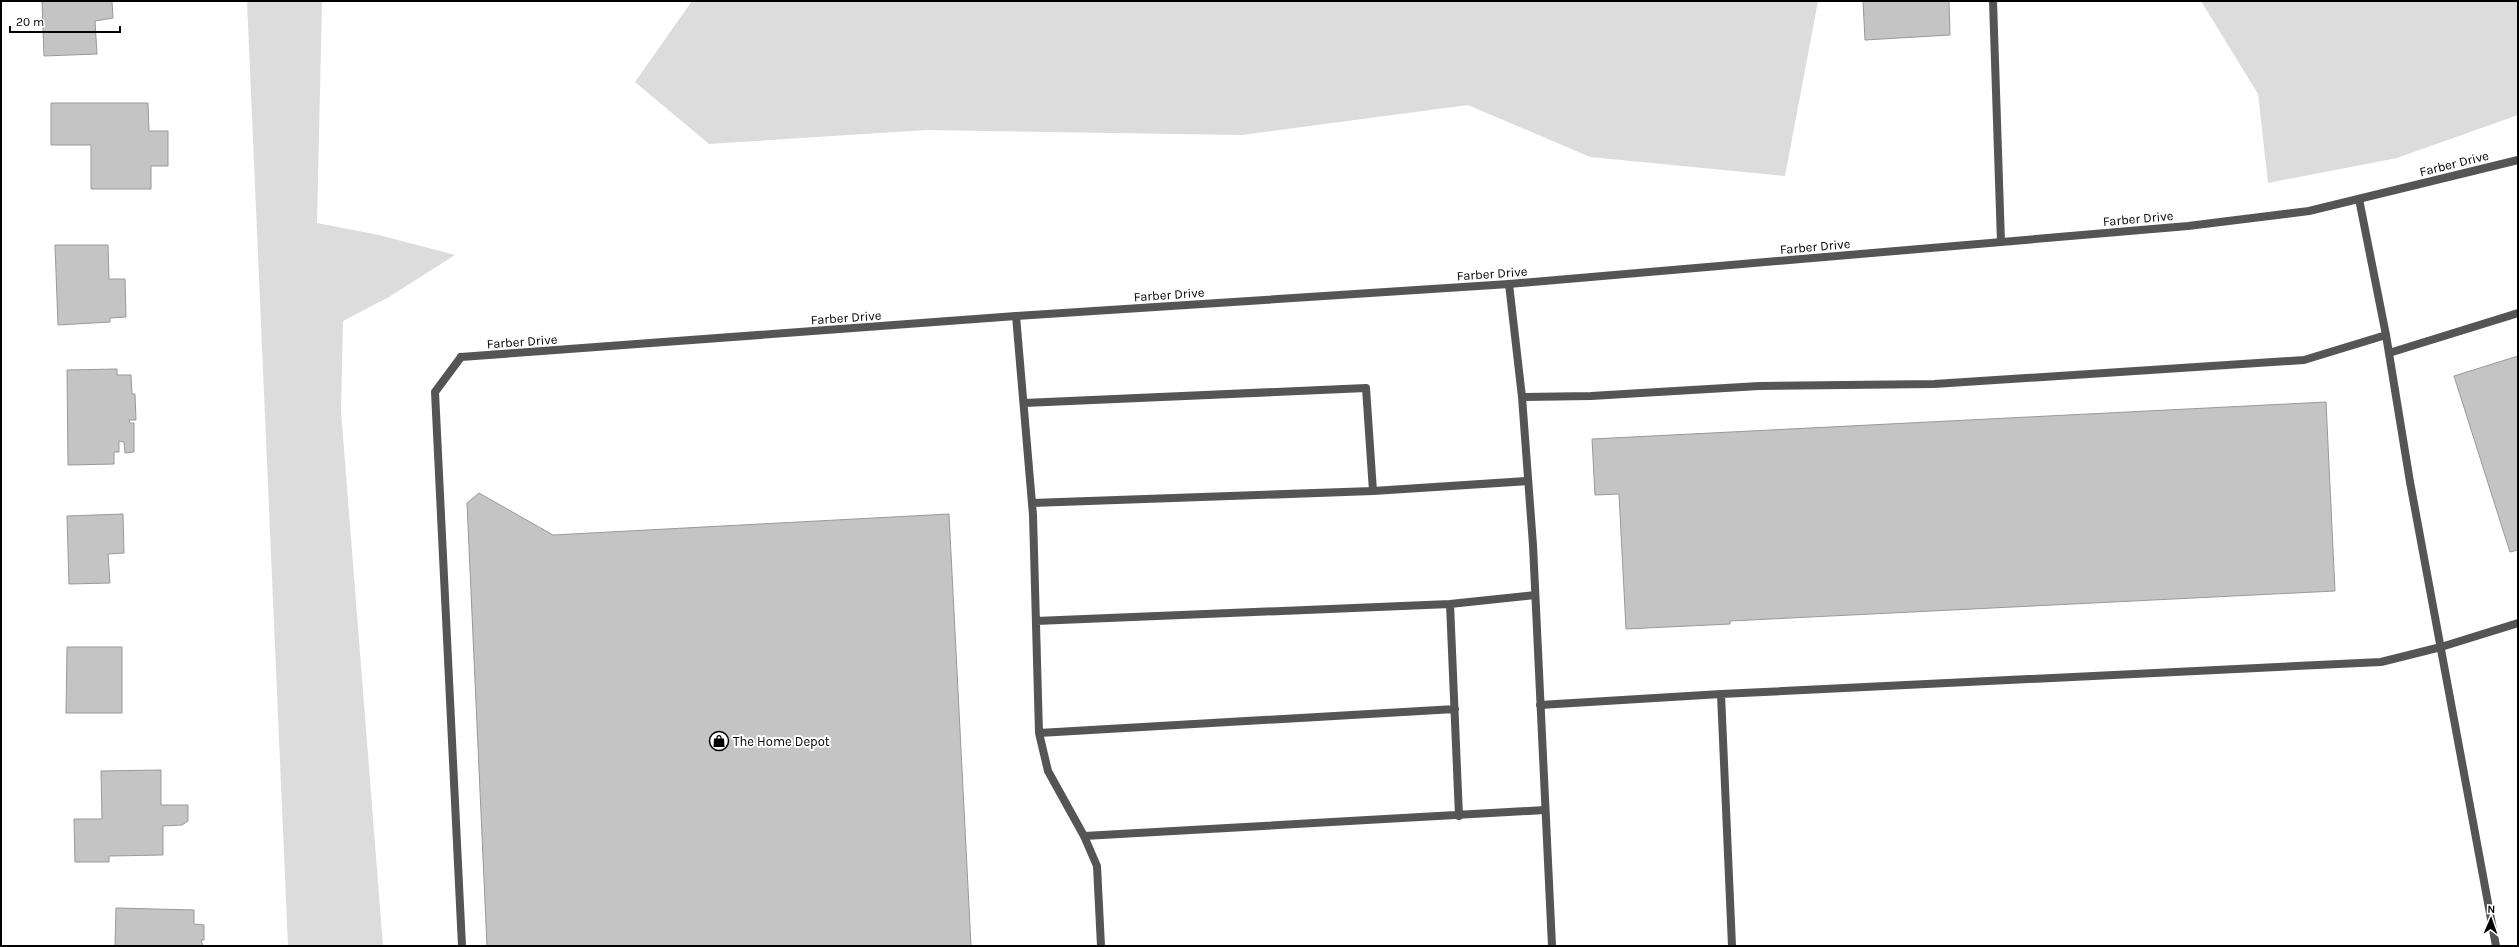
<svg xmlns="http://www.w3.org/2000/svg" width="2519" height="947" viewBox="0 0 2519 947" font-family="Karla,sans-serif">
	<rect width="100%" height="100%" fill="#fff"/>
	<!-- green -->
	<path fill="#dcdcdc" d="M247 1H322L317 223 379 235 455 255 389 297 343 321 341 411 383 946H288Z
		M692 1H1818L1785 176 1590 157 1468 105 1242 135 927 130 709 144 635 82Z
		M2201 1H2518V115L2397 158 2268 183 2258 94Z"/>
	<!-- building -->
	<path fill="#c4c4c4" stroke="#999" d="M42 1H112L113 18 95 21 97 54 44 56Z
		M1863 1H1949L1950 35 1865 40Z
		M51 103H148L149 131H168V166H151V189H91V145H51Z
		M55 245H108L109 279H125L126 317 110 318V322L58 325Z
		M2518 356V550L2510 552 2454 376Z
		M117 369V375H131L132 394H135L136 420H129L130 423H134V452L125 453 124 442 119 441V452H114V464L68 465 67 370Z
		M2326 402 2335 591 1730 621V624L1626 629 1619 494 1595 495 1592 439Z
		M479 493 553 535 949 514 971 946H487L467 503Z
		M123 514 124 553 108 554 110 583 69 584 67 516Z
		M67 647H122V713H66Z
		M161 770V805H188V821L182 825 163 826V855L109 856V862H75L74 819H102L101 771Z
		M116 908 194 910V924L204 925V940H201L203 946H115Z"/>
	<g fill="none" stroke-linecap="round" stroke-linejoin="round">
		<!-- service -->
		<path stroke="#555" stroke-width="8" d="M1993 1 2001 242
			M1509 284 1522 397 1591 396 1759 386 1934 384 2304 360 2386 335 2359 199
			M1016 316 1033 515 1039 733 1048 771 1084 836 1097 866 1101 946
			M2386 335 2410 482 2496 946
			M2389 353 2518 313
			M461 357 435 392 462 946
			M1522 397 1533 545 1552 946
			M1024 403 1366 388 1373 491 1528 481
			M1032 503 1373 491
			M1450 604 1459 816
			M1036 621 1450 604 1535 595
			M1721 694 2381 662 2441 647 2518 623
			M1540 705 1721 694 1732 946
			M1039 733 1455 709
			M1084 836 1545 810"/>
		<!-- minor -->
		<path stroke="#555" stroke-width="8" d="M461 357 1016 316 1509 284 2188 226 2309 211 2518 160"/>
	</g>
	<!-- icons -->
	<defs>
		<symbol id="shop-ring" viewBox="-11 -11 22 22"><circle r="9.5" fill="#fff" stroke="#000" stroke-width="1.5"/><path d="M-5-2.5h2.3a2.7 3.5 0 0 1 5.4 0H5L5.5 6h-11ZM-1.5-2.5h3a1.5 2.3 0 0 0-3 0Z" fill="#000"/></symbol>
	</defs>
	<g fill-rule="evenodd">
		<use href="#shop-ring" x="708" y="730" width="22" height="22"/>
	</g>
	<g text-anchor="middle" stroke-width="4" stroke-linejoin="round" paint-order="stroke">
		<!-- street labels -->
		<g font-size="13" fill="#000" stroke="#fff">
			<text transform="translate(2454 163) rotate(-14)" y="5">Farber Drive</text>
			<text transform="translate(2138 218) rotate(-5)" y="5">Farber Drive</text>
			<text transform="translate(1815 246) rotate(-5)" y="5">Farber Drive</text>
			<text transform="translate(1492 273) rotate(-4)" y="5">Farber Drive</text>
			<text transform="translate(1169 294) rotate(-4)" y="5">Farber Drive</text>
			<text transform="translate(846 317) rotate(-4)" y="5">Farber Drive</text>
			<text transform="translate(522 341) rotate(-4)" y="5">Farber Drive</text>
		</g>
		<!-- poi labels -->
		<g font-size="13" fill="#000" stroke="#fff" text-anchor="start">
			<text x="733" y="746">The Home Depot</text>
		</g>
	</g>
	<!-- border -->
	<rect width="2519" height="947" fill="none" stroke="#000000" stroke-width="4"/>
	<!-- north arrow -->
	<g transform="translate(2491 919) rotate(2)" stroke="#ffffff" stroke-width="3" paint-order="stroke">
	<path d="M0-3L7 15L0 10L-7 15Z" fill="#000000"/>
	<text y="-6" font-size="11" font-weight="bold" text-anchor="middle" fill="#000000">N</text>
	</g>
	<!-- scale -->
	<path d="M10 26v6h110v-6" fill="none" stroke="#000000" stroke-width="2"/>
	<text x="16" y="26" font-size="12" fill="#000000" stroke="#ffffff" stroke-width="3" paint-order="stroke">20 m</text>
</svg>
